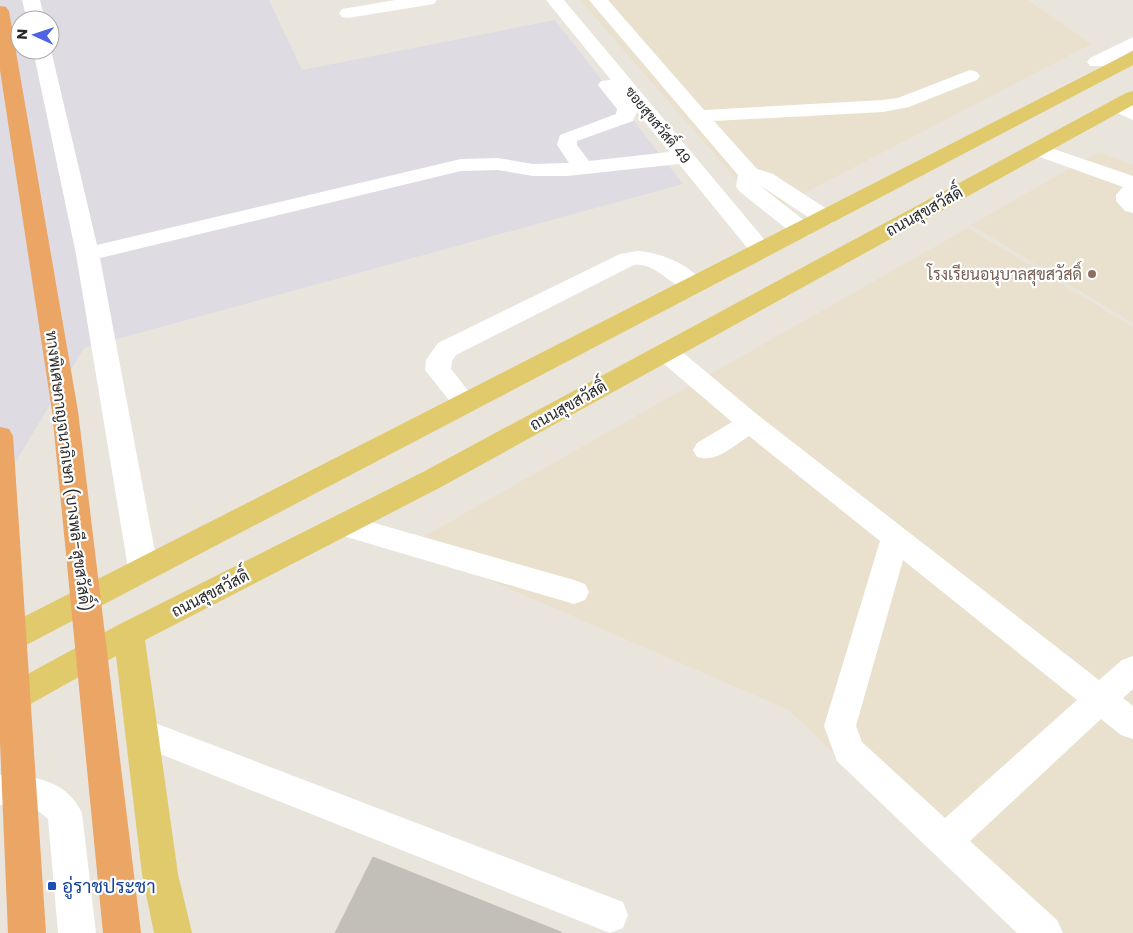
<svg xmlns="http://www.w3.org/2000/svg" width="1133" height="933" viewBox="0 0 1133 933" font-family="Poppins,Sarabun,sans-serif">
	<rect width="100%" height="100%" fill="#e9e4dc"/>
	<!-- industrial -->
	<path fill="#dedce2" fill-rule="evenodd" d="M0 0H269L302 70 555 20 683 184 84 348 0 488ZM20 20H50V50H20Z"/>
	<!-- education -->
	<path fill="#e9e1cd" d="M580 0H1028L1091 44 766 213Z
		M1099 152 1133 165V323L971 225Z
		M968 228 1133 327V933H1017L789 710 409 545Z"/>
	<!-- building -->
	<path fill="#c2beb8" stroke="#c4c0b6" d="M373 857 561 932V933H335Z"/>
	<g fill="none" stroke-linecap="round" stroke-linejoin="round">
		<!-- minor -->
		<path fill="#fff" fill-rule="evenodd" d="M22 0H40L45 20H27Z
			M395 0H437L434 4 428 5 348 18 342 17 339 13 342 9 348 8Z
			M546 0H564L769 245 772 250 769 255 761 257 753 255 679 164 567 176H533L498 170 461 171 100 258 158 568 153 576 143 579 133 576 128 568 76 254 33 50H50V48L51 50 97 245 461 159 498 158 533 164 569 163 557 145 560 135 616 114 617 109 598 85 601 81 611 80ZM637 112 669 152 589 161 577 145V141L633 121Z
			M589 0H608L704 110 883 100 898 98 970 70 977 72 980 76 977 80 909 107 883 112 714 121 757 169 773 174 833 213 836 218 833 223 825 225 817 223 758 184 810 225 813 230 810 235 802 237 794 235 739 191 736 186 738 175Z
			M1133 37V50L1104 66H1090L1087 62 1090 58Z
			M1117 100 1133 106V120L1110 110 1107 106 1110 102Z
			M1036 143 1133 176V213L1125 211 1116 201V195L1123 187 1029 153 1026 149 1029 145Z
			M637 251C660 252 692 265 705 285L701 290C675 297 661 262 634 265L456 355 452 361 451 369 478 403 474 409 465 412 456 409 425 370 426 360 438 343 620 254Z
			M666 344 675 346 759 416 1099 680 1122 660 1133 656V689L1123 698 1133 706V739L1121 735 1101 719 970 841 1057 920 1063 933H1017L837 761 824 726 880 541 749 436C733 446 717 463 697 457L693 450 697 443 732 422 657 358 653 352 657 346ZM903 560 1077 700 945 818 862 742 856 726Z
			M343 514 574 580 585 584 589 592 585 600 574 604 333 533 329 525 333 517Z
			M142 718 623 902 628 915 623 928 610 933 130 742 125 732 130 722Z
			M0 775C33 775 67 780 82 813L96 933H58L48 819 33 807 0 805Z"/>
		<!-- major -->
		<path fill="#e0ca6b" fill-rule="evenodd" d="M1133 51V65L11 653 0 657V629Z
			M1133 91V105L443 486 145 640 178 874 192 933H154L142 874 116 656 11 715 0 719V689L118 625 423 472 1126 93Z"/>
		<!-- highway -->
		<path fill="#eba565" fill-rule="evenodd" d="M0 6 6 7 9 11 78 411 141 933H103L52 411 0 70Z
			M0 427 9 429 13 436 46 933H8L0 742Z"/>
	</g>
	<!-- markers -->
	<circle fill="#8d6e63" stroke="#fff" stroke-width="2" cx="1092" cy="274" r="5"/>
	<rect fill="#1a4fb4" stroke="#fff" stroke-width="2" x="47" y="881" width="10" height="10" rx="2.5"/>
	<g text-anchor="middle" stroke-width="4.5" stroke-linejoin="round" paint-order="stroke">
		<!-- far-street labels -->
		<g font-size="14" fill="#292929" stroke="#fff">
			<text transform="translate(658 125) rotate(51)" y="5">ซอยสุขสวัสดิ์ 49</text>
		</g>
		<!-- street labels -->
		<g font-size="16" fill="#292929" stroke="#fff">
			<text transform="translate(924 211) rotate(-29)" y="6">ถนนสุขสวัสดิ์</text>
			<text transform="translate(568 405) rotate(-29)" y="6">ถนนสุขสวัสดิ์</text>
			<text transform="translate(69 471) rotate(83)" y="6">ทางพิเศษกาญจนาภิเษก (บางพลี-สุขสวัสดิ์)</text>
			<text transform="translate(210 593) rotate(-27)" y="6">ถนนสุขสวัสดิ์</text>
		</g>
		<!-- education labels -->
		<g font-size="16" fill="#785e54" stroke="#fff" text-anchor="end">
			<text x="1082" y="280">โรงเรียนอนุบาลสุขสวัสดิ์</text>
		</g>
		<!-- near-transit labels -->
		<g font-size="19" fill="#164399" stroke="#fff" text-anchor="start">
			<text x="62" y="893">อู่ราชประชา</text>
		</g>
	</g>
	<!-- north arrow -->
	<g transform="translate(35 35) rotate(273)"><circle r="24" fill="#ffffff" stroke="#a9a9a9"/>
	<path d="M0-4L9 19L0 12L-9 19Z" fill="#4e63e4"/>
	<text y="-8" font-size="14" font-weight="bold" text-anchor="middle" fill="#292929">N</text>
	</g>
</svg>
